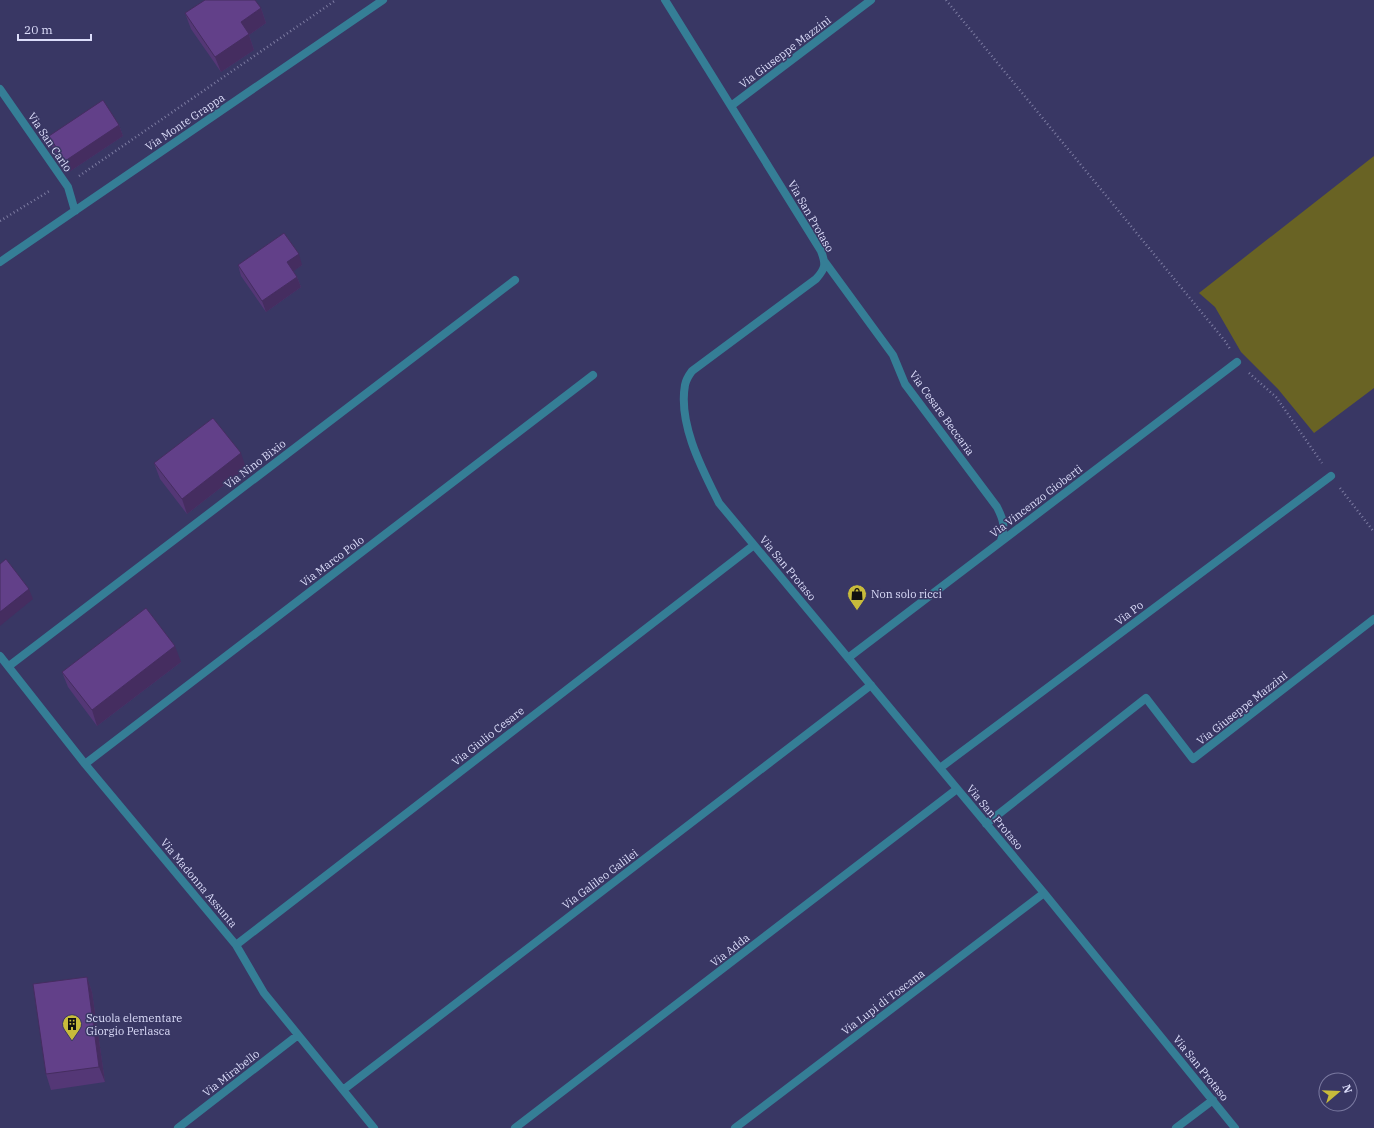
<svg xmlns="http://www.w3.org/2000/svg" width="1374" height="1128" viewBox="0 0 1374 1128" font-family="'IBM Plex Serif',serif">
	<rect width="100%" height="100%" fill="#393764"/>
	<!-- green -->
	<path fill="#696324" d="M1374 156V388L1314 433 1278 389 1241 352 1215 307 1199 293Z"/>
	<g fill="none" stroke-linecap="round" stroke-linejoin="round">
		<!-- path -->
		<path stroke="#7e7da3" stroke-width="2.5" stroke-dasharray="1 3" stroke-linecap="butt" d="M946 0 1225 341 1230 349
			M79 176 336 0
			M0 221 51 190
			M1249 373 1276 397 1322 463
			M1340 488 1374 532"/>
		<!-- minor -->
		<path stroke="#357e96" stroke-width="8" d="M665 0 821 251C826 264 826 268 816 279L692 371C689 375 686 380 685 385 678 424 702 469 719 503L1044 893 1235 1128
			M0 89 68 187 75 211
			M731 106 871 0
			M0 262 383 0
			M825 262 893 355 905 384 997 507C1004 521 1005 525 1001 541
			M0 656 85 764 236 945 264 993 374 1128
			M848 658 1237 362
			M9 666 515 280
			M85 764 593 375
			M940 768 1331 476
			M986 824 1146 698 1193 759 1374 619
			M236 945 754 545
			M343 1090 871 685
			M178 1128 298 1035
			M515 1128 957 789
			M735 1128 1044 893
			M1176 1128 1213 1100"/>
	</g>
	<!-- wall -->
	<path fill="#543776" d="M261 8 266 23 249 35 254 50 221 72 191 29 185 13Z
		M119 125 123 136 69 172 52 147 49 136Z
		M238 265H302L293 271 297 277 301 287 266 312 241 276Z
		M154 463 246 468 187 514 160 479Z
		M181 662 97 726 68 687 62 672Z
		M87 977 92 992 105 1082 51 1090 46 1074Z"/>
	<!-- shaded-wall -->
	<path fill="#452d60" d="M261 8 266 23 249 35 254 50 221 72 215 57 241 22Z
		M119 125 123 136 69 172 65 161Z
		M299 254 302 265 291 273 287 262Z
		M297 277 301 287 266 312 262 301Z
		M241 453 246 468 187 514 182 499Z
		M29 589 33 599 0 626V612Z
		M175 646 181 662 97 726 92 710Z
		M87 977 92 992 105 1082 99 1067Z"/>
	<!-- building -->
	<path fill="#624089" stroke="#452d60" d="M205 0H255L261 8 241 22 249 34 215 57 185 13Z
		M103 100 119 125 65 161 49 136Z
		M284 233 299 254 287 262 297 277 262 301 238 265Z
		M213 418 241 453 182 499 154 463Z
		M6 559 29 589 0 612V564Z
		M146 608 175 646 92 710 62 672Z
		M87 977 99 1067 46 1074 33 984Z"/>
	<!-- icons -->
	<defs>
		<symbol id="shop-pin" viewBox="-11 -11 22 30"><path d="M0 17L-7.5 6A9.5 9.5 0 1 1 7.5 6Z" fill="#c8bb3b" stroke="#393764"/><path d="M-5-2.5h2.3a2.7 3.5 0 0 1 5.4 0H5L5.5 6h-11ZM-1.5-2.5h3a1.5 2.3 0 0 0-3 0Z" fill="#111"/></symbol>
		<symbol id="building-pin" viewBox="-11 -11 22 30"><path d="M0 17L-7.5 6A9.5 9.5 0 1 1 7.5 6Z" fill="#c8bb3b" stroke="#393764"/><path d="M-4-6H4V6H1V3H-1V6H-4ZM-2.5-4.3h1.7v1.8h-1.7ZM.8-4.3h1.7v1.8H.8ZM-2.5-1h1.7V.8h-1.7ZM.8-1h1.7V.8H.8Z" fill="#111"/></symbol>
	</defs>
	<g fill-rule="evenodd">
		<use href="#shop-pin" x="846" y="583" width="22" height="30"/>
		<use href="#building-pin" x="61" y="1013" width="22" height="30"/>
	</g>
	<g text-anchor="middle" stroke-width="3" stroke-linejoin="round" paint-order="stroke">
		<!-- street labels -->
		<g font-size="11" fill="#dcddfa" stroke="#393764">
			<text transform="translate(785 52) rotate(-37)" y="4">Via Giuseppe Mazzini</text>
			<text transform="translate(185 122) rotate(-34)" y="4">Via Monte Grappa</text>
			<text transform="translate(50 142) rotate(56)" y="4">Via San Carlo</text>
			<text transform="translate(811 216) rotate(60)" y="4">Via San Protaso</text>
			<text transform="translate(942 413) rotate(54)" y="4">Via Cesare Beccaria</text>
			<text transform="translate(255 464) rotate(-37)" y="4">Via Nino Bixio</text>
			<text transform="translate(1036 501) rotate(-37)" y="4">Via Vincenzo Gioberti</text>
			<text transform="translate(332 561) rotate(-37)" y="4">Via Marco Polo</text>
			<text transform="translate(788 568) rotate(50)" y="4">Via San Protaso</text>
			<text transform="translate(1129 613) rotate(-37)" y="4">Via Po</text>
			<text transform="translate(1242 708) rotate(-38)" y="4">Via Giuseppe Mazzini</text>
			<text transform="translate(488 736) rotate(-38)" y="4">Via Giulio Cesare</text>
			<text transform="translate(995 817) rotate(50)" y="4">Via San Protaso</text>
			<text transform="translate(600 879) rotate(-37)" y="4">Via Galileo Galilei</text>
			<text transform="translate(199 883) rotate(50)" y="4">Via Madonna Assunta</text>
			<text transform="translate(730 950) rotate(-38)" y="4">Via Adda</text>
			<text transform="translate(883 1002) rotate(-37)" y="4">Via Lupi di Toscana</text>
			<text transform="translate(1201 1068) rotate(51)" y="4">Via San Protaso</text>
			<text transform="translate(231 1073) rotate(-38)" y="4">Via Mirabello</text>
		</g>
		<!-- poi labels -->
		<g font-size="11" fill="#dcddfa" stroke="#393764" text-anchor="start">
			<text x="871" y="598">Non solo ricci</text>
			<text x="86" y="1022">Scuola elementare<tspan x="86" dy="13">Giorgio Perlasca</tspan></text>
		</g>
	</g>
	<!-- north arrow -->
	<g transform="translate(1338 1092) rotate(71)"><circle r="19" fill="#393764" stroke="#7a79a0"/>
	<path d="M0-3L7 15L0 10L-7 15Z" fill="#c8bb3b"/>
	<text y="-6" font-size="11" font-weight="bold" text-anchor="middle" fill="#dcddfa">N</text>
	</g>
	<!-- scale -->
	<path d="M18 34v6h73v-6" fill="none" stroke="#dcddfa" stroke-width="2"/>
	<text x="24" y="34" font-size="12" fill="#dcddfa" stroke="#393764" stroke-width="3" paint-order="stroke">20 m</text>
</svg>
